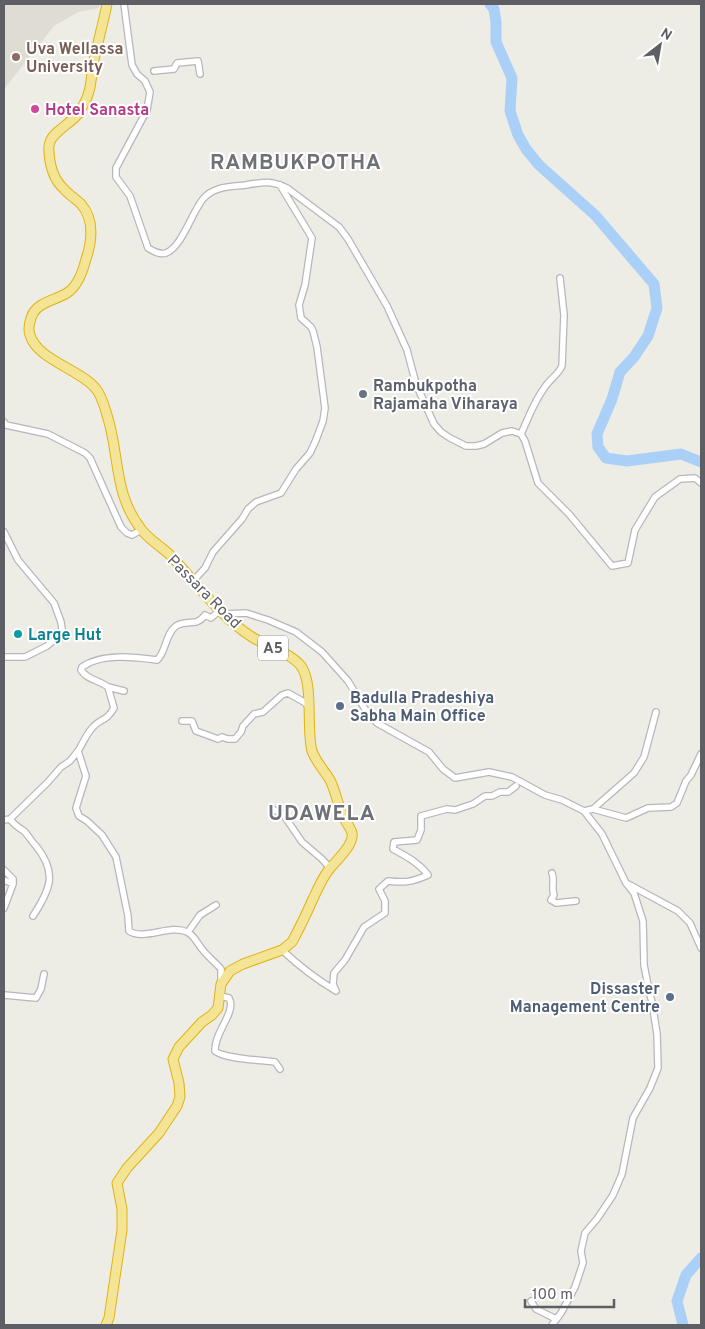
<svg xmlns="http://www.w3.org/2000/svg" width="705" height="1329" viewBox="0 0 705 1329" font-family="Overpass,sans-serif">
	<rect width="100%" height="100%" fill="#eeede5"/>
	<!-- education -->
	<path fill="#dedcd3" d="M4 4H99V8L78 12 54 26 4 89Z"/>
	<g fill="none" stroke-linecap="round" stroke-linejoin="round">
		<!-- river -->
		<path stroke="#abd0f8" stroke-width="11" d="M490 4 494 9 496 22V42L512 78 510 111 518 135 526 149 539 165 595 215 654 284 657 308 648 336 634 357 620 372 612 399 597 434 598 447 606 458 627 461 681 454 701 462
			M683 1325 677 1301 686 1275 701 1258"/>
		<defs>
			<path id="minor" d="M124 4 132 65 137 74 145 81 150 92 147 110 116 168V177L130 196 148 248C153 251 159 255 166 253 182 247 192 212 203 199 214 186 230 187 246 185 263 182 271 180 287 188L339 227 348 239 387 306 407 350 416 384 434 424 441 432 450 438 466 446H476L484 444 502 433 512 431 521 434 525 441 538 483 569 514 612 566 628 563 635 530 655 497 680 479 695 478 701 483
				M154 71 174 69 177 63 198 61 200 74
				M4 422 6 425 48 434 85 453 90 458 121 527 127 533 132 535 141 530
				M521 434C528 419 534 401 545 387 550 379 558 375 562 366L564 315 560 278
				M4 532 18 560 54 603 61 622 62 629 61 634 47 646 25 657H4
				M193 581 205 568 213 552 242 519 248 509 256 502 281 493 296 469 310 453 316 440 323 421 325 408 317 347 313 331 311 327 301 318 299 305 305 285 312 238 280 185
				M223 614 246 613 268 620 296 632 322 652 348 681 365 709 377 723 429 752 443 769 455 778 489 772 512 777 545 795 562 800 584 811 602 834 626 883 634 893 643 921 644 965 649 991 652 1002 657 1034 658 1068 650 1088 633 1118 622 1174 613 1195 597 1219 585 1233 581 1251 583 1263 575 1287 561 1313 552 1325
				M108 687C99 680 87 680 81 670L82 667C101 653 134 657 157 660 166 653 165 634 176 626 182 622 189 623 196 622 199 621 203 618 205 615L211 618 219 611
				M124 691 108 687 114 708C106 722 101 718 93 727 87 733 83 743 78 751L86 776 76 808 79 816 87 821 102 835 116 857 128 916 129 931C144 941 170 924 187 932 194 935 197 943 202 949 207 956 215 962 221 969V982
				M182 721H192L196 731 218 739 222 737 228 739H235L241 732 243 726 254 714 263 712 282 695 288 693 304 702 309 707
				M593 809 626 818 648 808 671 807 677 803 686 781 691 775 701 754
				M274 810 283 814 302 842 322 859 330 868
				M584 811 593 809 634 773 644 757 656 712
				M10 819C14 825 18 827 24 831 28 835 32 842 36 846 58 873 50 890 33 916
				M4 820 10 819 48 782 61 767 70 761 78 751
				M4 870 13 879V884L4 908
				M552 873C555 880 551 887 554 895L551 900 556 903 576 901
				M4 880 13 884
				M628 884 678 911 690 923 701 948
				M188 932 200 915 216 905
				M282 950C299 966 316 979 336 991
				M336 991 333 984 334 973 345 960 364 927 385 913V901L379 889 388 881C405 883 412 882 428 875 419 863 406 856 393 849L394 842 417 840 421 830V816L447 809 455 810 473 804 485 796H492L500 792H508L516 786
				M4 995 36 998 41 989 44 974
				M220 996 229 998C237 1012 214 1032 215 1051 224 1059 262 1060 275 1062L280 1069
				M531 1301 536 1309 556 1319"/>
			<path id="highway" d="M106 1325 109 1318 122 1230V1209L117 1183 127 1168 159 1133 177 1106 180 1097 179 1083 173 1059 179 1047 202 1022 212 1015 218 1008 221 984 230 971 243 964 282 950 292 942C299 929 306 915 312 901 317 891 321 880 328 871 335 861 354 846 352 833 351 828 346 823 344 818 338 806 336 792 330 780 324 770 316 762 312 751 306 729 314 684 301 666 291 653 266 646 252 637 219 616 197 583 171 556 161 546 149 540 141 529 113 493 120 455 107 415 104 406 102 396 96 389 82 370 37 360 30 335 28 330 29 324 31 318 36 302 54 301 67 293 78 286 83 271 86 259 92 241 95 220 81 204 76 199 69 195 64 189 54 180 50 166 49 153 49 149 48 146 50 142 53 132 71 123 78 114 80 111 82 107 84 104 91 92 91 79 93 65 97 45 103 24 107 4"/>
		</defs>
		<!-- minor casing -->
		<use href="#minor" stroke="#b5b7bb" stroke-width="8"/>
		<!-- highway casing -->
		<use href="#highway" stroke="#e0b213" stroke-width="11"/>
		<!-- minor -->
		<use href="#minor" stroke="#fff" stroke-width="5.5"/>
		<!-- highway -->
		<use href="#highway" stroke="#f4e496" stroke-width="9"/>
	</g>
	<!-- markers -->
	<circle fill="#8d6e63" stroke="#fff" stroke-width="2" cx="16" cy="57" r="5"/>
	<circle fill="#d1479c" stroke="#fff" stroke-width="2" cx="35" cy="109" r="5"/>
	<circle fill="#6b7280" stroke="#fff" stroke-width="2" cx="363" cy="394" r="5"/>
	<circle fill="#0f9aa8" stroke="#fff" stroke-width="2" cx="18" cy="634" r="5"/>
	<g fill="#5c6f8a" stroke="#fff" stroke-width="2">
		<circle cx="340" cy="706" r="5"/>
		<circle cx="670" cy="997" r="5"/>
	</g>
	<g text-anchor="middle" stroke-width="4" stroke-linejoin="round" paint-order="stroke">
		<!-- shield labels -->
		<rect fill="#fff" stroke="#8e8f92" stroke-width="1" x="258" y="635.5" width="30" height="25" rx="4"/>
		<g font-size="15" font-weight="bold" fill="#5d5f64">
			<text x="273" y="653">A5</text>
		</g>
		<!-- education labels -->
		<g font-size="16" font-weight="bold" fill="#785e54" stroke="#fff" text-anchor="start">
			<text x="26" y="54">Uva Wellassa<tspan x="26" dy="18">University</tspan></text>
		</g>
		<!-- hotel labels -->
		<g font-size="16" font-weight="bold" fill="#b23c85" stroke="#fff" text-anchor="start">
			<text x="45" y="115">Hotel Sanasta</text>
		</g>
		<!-- worship labels -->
		<g font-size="16" font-weight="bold" fill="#5b616d" stroke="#fff" text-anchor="start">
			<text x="373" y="391">Rambukpotha<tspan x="373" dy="18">Rajamaha Viharaya</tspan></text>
		</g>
		<!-- street labels -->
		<g font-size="16" fill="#5d5f64" stroke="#fff">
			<text transform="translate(205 591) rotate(45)" y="6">Passara Road</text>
		</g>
		<!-- culture labels -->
		<g font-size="16" font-weight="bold" fill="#0d838f" stroke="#fff" text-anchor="start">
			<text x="28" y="640">Large Hut</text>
		</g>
		<!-- service labels -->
		<g font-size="16" font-weight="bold" fill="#4e5e75" stroke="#fff" text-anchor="start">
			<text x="350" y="703">Badulla Pradeshiya<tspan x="350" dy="18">Sabha Main Office</tspan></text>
			<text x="660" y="994" text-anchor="end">Dissaster<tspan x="660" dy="18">Management Centre</tspan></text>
		</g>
		<!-- district labels -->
		<g font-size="21" font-weight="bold" letter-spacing="1" fill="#6e7176" stroke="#fff">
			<text x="296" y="169">RAMBUKPOTHA</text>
			<text x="322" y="820">UDAWELA</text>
		</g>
	</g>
	<!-- border -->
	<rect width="705" height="1329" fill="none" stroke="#5d5f64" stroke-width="10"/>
	<!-- north arrow -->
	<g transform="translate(660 45) rotate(31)" stroke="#ffffff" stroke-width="4" paint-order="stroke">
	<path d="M0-4L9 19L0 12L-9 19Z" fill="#5d5f64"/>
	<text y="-8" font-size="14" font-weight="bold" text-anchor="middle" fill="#5d5f64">N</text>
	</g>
	<!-- scale -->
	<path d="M525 1299v8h89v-8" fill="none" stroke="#5d5f64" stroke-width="2.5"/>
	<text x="532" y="1299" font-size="15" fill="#5d5f64" stroke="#ffffff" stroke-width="4" paint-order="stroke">100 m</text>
</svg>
